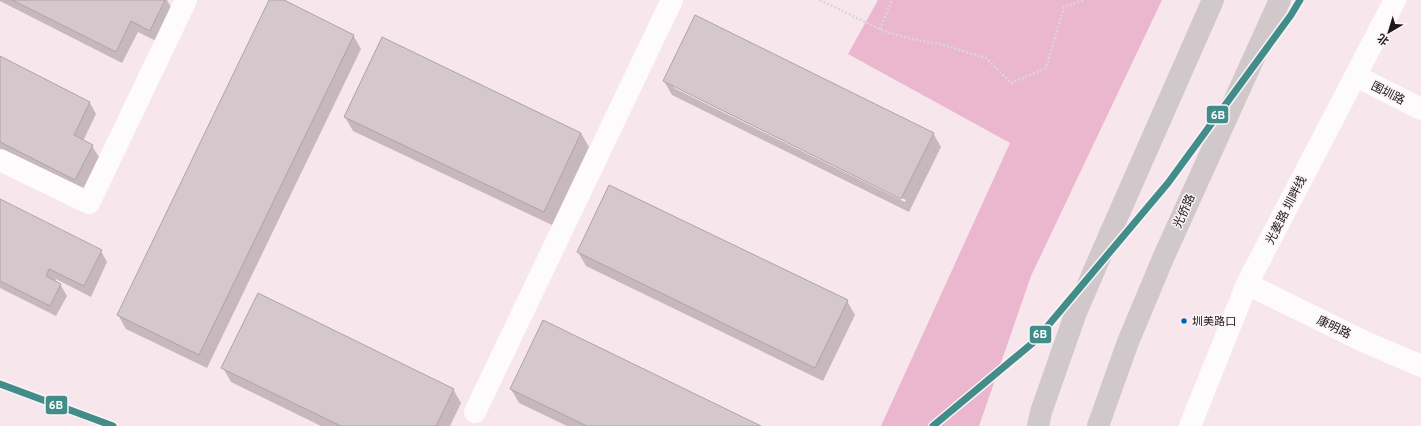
<svg xmlns="http://www.w3.org/2000/svg" width="1421" height="426" viewBox="0 0 1421 426" font-family="Overpass,'Noto Sans SC',sans-serif">
	<rect width="100%" height="100%" fill="#f8e6ed"/>
	<!-- forest -->
	<path fill="#eab7ce" d="M878 0H1162L1031 276 979 426H881L1010 143 848 54Z"/>
	<!-- shadow -->
	<path fill="#0003" fill-rule="evenodd" d="M0 0H167L172 9 156 41 138 32 122 63 0 1Z
		M271 0H281L353 35 361 49 207 368 126 329 118 315Z
		M0 57 90 103 96 114 83 141 92 146 99 157 82 191 0 149Z
		M664 81 933 133 941 147 909 212 672 95ZM674 86 906 200 905 202 674 88Z
		M345 117 581 133 589 147 552 225 353 131Z
		M0 201 101 251 107 262 91 297 56 279 55 281 60 284 67 296 56 316 0 288Z
		M578 252 847 301 855 315 823 381 586 266Z
		M223 368 453 389 461 403 450 426H321L231 382Z
		M511 389 759 426H567L519 403Z"/>
	<!-- building -->
	<path fill="#d5c8cd" stroke="#afa2a8" d="M12 0H165L150 31 131 21 116 52Z
		M269 0H284L354 35 199 355 117 315Z
		M695 15 934 133 901 199 663 81Z
		M382 37 581 133 544 212 344 117Z
		M0 56 90 102 74 135 93 145 75 180 0 142Z
		M609 185 848 300 815 368 577 252Z
		M0 199 102 250 84 286 49 269 46 276 61 284 50 306 0 281Z
		M258 293 454 389 436 426H341L221 368Z
		M543 320 761 426H587L510 389Z"/>
	<g fill="none" stroke-linecap="round" stroke-linejoin="round">
		<!-- path -->
		<path stroke="#dbd6d8" stroke-width="2.5" stroke-dasharray="2 2" stroke-linecap="butt" d="M820 0 886 32 916 40 940 44 986 58 1011 83 1046 68 1064 7 1084 0
			M880 29 892 0"/>
		<!-- minor -->
		<path stroke="#fefbfc" stroke-width="22" d="M1356 76 1421 109
			M0 160 89 203 186 0
			M1247 284 1365 342 1421 366
			M475 412 672 0
			M1190 426 1247 284 1395 0"/>
		<!-- major -->
		<path stroke="#d1c8cb" stroke-width="22" d="M1038 426 1041 412 1075 315 1109 236 1213 0
			M1098 426 1128 342 1164 256 1280 0"/>
		<defs>
			<path id="metro-1" d="M0 384 113 426
				M933 426 1035 341 1168 183 1291 15 1300 0"/>
		</defs>
		<!-- metro-1 casing -->
		<use href="#metro-1" stroke="#fbf4f7" stroke-width="10"/>
		<!-- metro-1 -->
		<use href="#metro-1" stroke="#428d89" stroke-width="7"/>
	</g>
	<!-- markers -->
	<circle fill="#0065bd" stroke="#fbf4f7" stroke-width="1.5" cx="1184" cy="321" r="3.5"/>
	<g text-anchor="middle" stroke-width="3" stroke-linejoin="round" paint-order="stroke">
		<!-- bus labels -->
		<g font-size="11" fill="#1f1519" stroke="#fbf4f7" text-anchor="start">
			<text x="1192" y="325">圳美路口</text>
		</g>
		<!-- street labels -->
		<g font-size="12" fill="#1f1519" stroke="#fbf4f7">
			<text transform="translate(1388 93) rotate(27)" y="4">围圳路</text>
			<text transform="translate(1286 210) rotate(-63)" y="4">光姜路 圳畔线</text>
			<text transform="translate(1184 211) rotate(-66)" y="4">光侨路</text>
			<text transform="translate(1334 327) rotate(26)" y="4">康明路</text>
		</g>
	</g>
	<g stroke="#fbf4f7" stroke-width="1.5">
		<rect x="1206" y="105" width="23" height="19" rx="4" fill="#428d89"/>
		<rect x="1029" y="325" width="23" height="19" rx="4" fill="#428d89"/>
		<rect x="45" y="395" width="23" height="20" rx="4" fill="#428d89"/>
	</g>
	<g font-size="11" text-anchor="middle" font-weight="bold" fill="#fff">
		<text x="1218" y="119">6B</text>
		<text x="1040" y="338">6B</text>
		<text x="56" y="409">6B</text>
	</g>
	<!-- north arrow -->
	<g transform="translate(1389 32) rotate(218)" stroke="#fbf4f7" stroke-width="3" paint-order="stroke">
	<path d="M0-3L7 15L0 10L-7 15Z" fill="#1f1519"/>
	<text y="-6" font-size="11" font-weight="bold" text-anchor="middle" fill="#1f1519">北</text>
	</g>
</svg>
